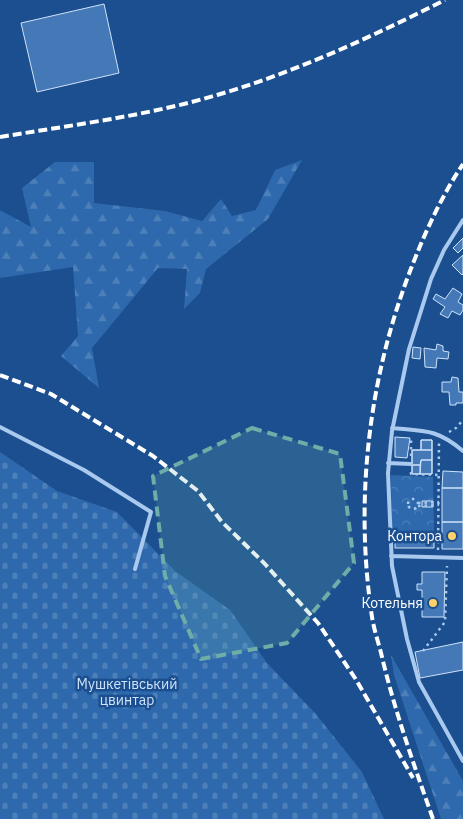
<svg xmlns="http://www.w3.org/2000/svg" width="463" height="819" viewBox="0 0 463 819" font-family="'IBM Plex Sans',sans-serif">
	<defs>
		<pattern id="forest-firs" width="22" height="20" patternUnits="userSpaceOnUse" patternTransform="scale(1.25)"><rect width="22" height="20" fill="#2e69ad"/><path d="M5 1l3.5 6h-7zM16 11l3.5 6h-7z" fill="#4d80b9"/></pattern>
		<pattern id="cemetery-stones" width="16" height="16" patternUnits="userSpaceOnUse" patternTransform="scale(1.25)"><rect width="16" height="16" fill="#2e69ad"/><path d="M2 7V4a2 2 0 0 1 4 0v3zM10 15v-3a2 2 0 0 1 4 0v3z" fill="#4d80b9"/></pattern>
		<pattern id="park-crowns" width="20" height="18" patternUnits="userSpaceOnUse" patternTransform="scale(1.25)"><rect width="20" height="18" fill="#2e69ad"/><path d="M2 6a3 3 0 1 1 6 0M12 15a3 3 0 1 1 6 0" fill="none" stroke="#4d80b9"/></pattern>
	</defs>
	<rect width="100%" height="100%" fill="#1b4f8f"/>
	<!-- forest -->
	<path fill="url(#forest-firs)" d="M302 160 268 219 206 269 200 293 184 309 187 269 158 268 92 348 99 388 61 356 78 336 73 267 0 278V210L31 227 22 188 55 162H94V203L165 211 202 221 221 199 232 216 256 210 275 170Z
		M391 655 463 781V819H441L394 675Z"/>
	<!-- cemetery -->
	<path fill="url(#cemetery-stones)" d="M0 452 57 491 117 512 175 571 230 610 267 663 315 713 362 772 384 819H0Z"/>
	<!-- park -->
	<path fill="url(#park-crowns)" d="M391 475 433 477 434 531H392Z"/>
	<!-- building -->
	<path fill="#4478b7" stroke="#cfe3fa" d="M104 4 119 73 37 92 21 23Z
		M463 238V248L458 253 453 248Z
		M463 255V274L462 275 452 265Z
		M453 288 462 294 458 302 463 305V310L460 315 452 311 448 318 440 314 445 307 433 299 436 294 445 299Z
		M437 344 443 346V351L449 352 448 359 437 358 436 368 425 367 424 348 436 350Z
		M413 347 421 348 420 359 412 358Z
		M452 377 458 378 459 392H463V403H456V405H450L449 392H442V382H451Z
		M395 437 410 438 407 458 395 457Z
		M421 440H432V450H421Z
		M421 440H432V474H412V450H421Z
		M412 450H432V460H421L420 465H412Z
		M421 460H432V474H420Z
		M412 465H420V474H412Z
		M443 471 463 472V488H442Z
		M442 488H463V522H442Z
		M422 501H433V507H422Z
		M442 522H463V549H442Z
		M395 534H434V548H395Z
		M422 572H445L444 617H422V590H417V584H422Z
		M463 642V670L420 678 415 652Z"/>
	<g fill="none" stroke-linecap="round" stroke-linejoin="round">
		<!-- path -->
		<path stroke="#a9c9ee" stroke-width="2.5" stroke-dasharray="2.5 4" stroke-linecap="butt" d="M449 432 456 428 463 420
			M411 456V437
			M411 472V474L439 475
			M408 504a5 5 0 1 1 10 0a5 5 0 1 1-10 0Z
			M418 503 439 502
			M418 506 439 505
			M406 533H438
			M438 550 439 443
			M423 651 445 622 447 566"/>
		<!-- lane -->
		<path stroke="#a9c9ee" stroke-width="4" d="M463 220 444 250 431 279 409 349 392 431 388 473 392 566 407 639 419 682 463 761
			M0 427 84 470 151 512 135 569
			M392 428C425 431 437 429 463 451
			M388 463 411 464
			M391 556 463 558"/>
		<!-- rail -->
		<path stroke="#fff" stroke-width="4" stroke-dasharray="9 4" stroke-linecap="butt" d="M0 137C72 125 146 116 217 95 296 72 371 37 445 0
			M0 375 51 394 153 456 198 491 222 522 264 563 318 623 355 678 413 778
			M433 819C414 765 395 712 382 657 379 644 374 630 372 617 354 497 369 373 414 261 427 228 443 194 463 164"/>
	</g>
	<!-- marked area -->
	<path fill="#6fada8" fill-opacity="0.2" stroke="#6fada8" stroke-width="4" stroke-dasharray="10 6" stroke-linejoin="round" d="M252 428 340 454 354 563 287 643 201 659 165 576 153 476Z"/>
	<!-- markers -->
	<g fill="#ffd166" stroke="#1b4f8f" stroke-width="2">
		<circle cx="452" cy="536" r="5"/>
		<circle cx="433" cy="603" r="5"/>
	</g>
	<g text-anchor="middle" stroke-width="5" stroke-linejoin="round" paint-order="stroke">
		<!-- poi labels -->
		<g font-size="14" fill="#fff" stroke="#1b4f8f" text-anchor="end">
			<text x="442" y="541">Контора</text>
			<text x="423" y="608">Котельня</text>
		</g>
		<!-- park labels -->
		<g font-size="14" fill="#cfe3fa" stroke="#1b4f8f">
			<text x="127" y="689">Мушкетівський<tspan x="127" dy="16">цвинтар</tspan></text>
		</g>
	</g>
</svg>
